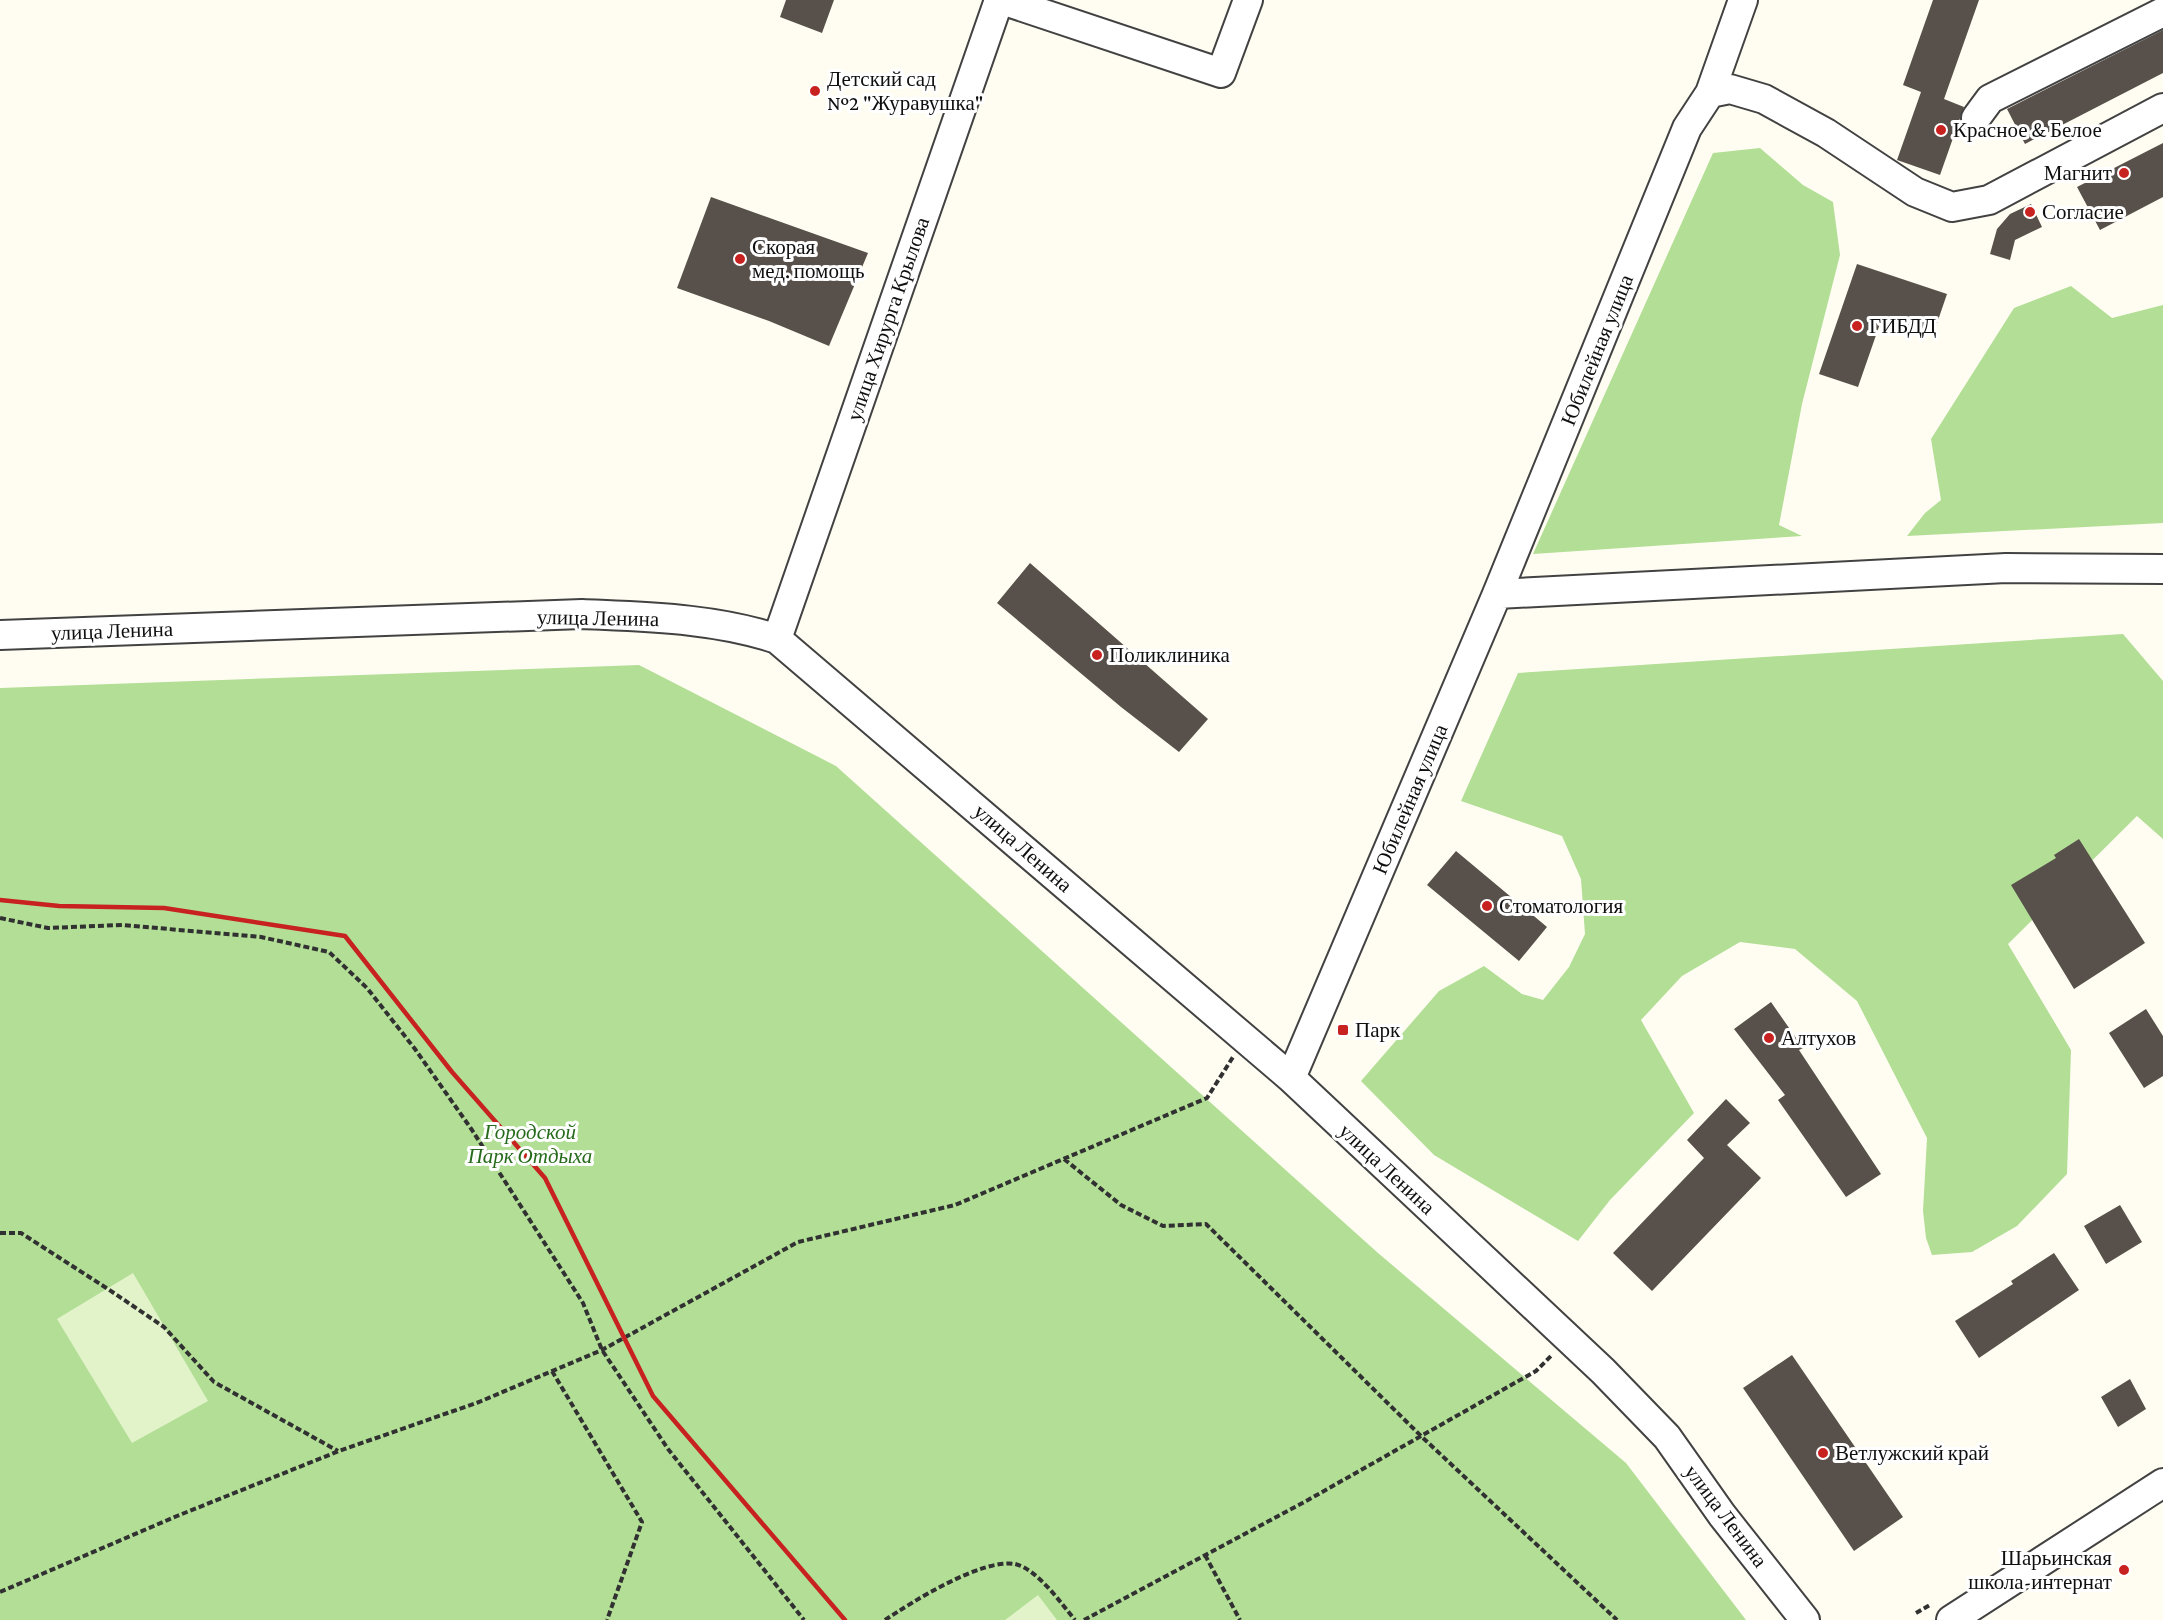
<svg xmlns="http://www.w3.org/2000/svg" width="2163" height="1620" viewBox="0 0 2163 1620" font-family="'Crimson Pro',serif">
	<rect width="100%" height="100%" fill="#fffdf1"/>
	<!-- forest -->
	<path fill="#b2de96" d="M1760 148 1803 185 1833 202 1840 255 1802 404 1779 525 1802 536 1533 554 1713 153Z
		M2071 286 2112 318 2163 305V523L1907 536 1925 513 1941 500 1931 439 2014 308Z
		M2123 634 2163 681V839L2137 816 2008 944 2071 1050 2067 1174 2017 1226 1972 1252 1932 1255 1926 1238 1923 1211 1927 1138 1857 1001 1795 949 1740 942 1682 976 1641 1020 1694 1113 1610 1200 1578 1241 1434 1155 1361 1081 1439 991 1484 966 1522 994 1543 1000 1569 967 1585 934 1581 879 1562 836 1461 801 1518 673Z
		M639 665 836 766 1378 1253 1626 1463 1746 1620H0V688Z"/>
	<!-- pitch -->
	<path fill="#e2f3ca" d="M133 1273 208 1401 132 1443 57 1319Z
		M1038 1595 1057 1620H1005Z"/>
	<!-- building -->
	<path fill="#58514b" d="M786 0H834L822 33 780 17Z
		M1933 0H1979L1944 99 1964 107 1940 175 1897 160 1921 92 1903 85Z
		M2163 30V73L2025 144 2007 109Z
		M2163 143V197L2100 230 2077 187Z
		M711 197 868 253 829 346 769 321 677 288Z
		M2031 204 2042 227 2015 240 2010 260 1990 254 1997 229 2010 214Z
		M1857 264 1947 294 1933 335 1882 318 1858 387 1819 374Z
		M1030 563 1208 719 1179 752 1121 707 997 603Z
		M2079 839 2145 943 2074 989 2011 885 2056 858 2054 855Z
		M1456 851 1547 927 1519 961 1427 885Z
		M1771 1002 1803 1048 1799 1050 1881 1174 1846 1197 1778 1100 1785 1095 1734 1029Z
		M2146 1009 2163 1036V1076L2144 1088 2109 1033Z
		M1726 1099 1750 1123 1727 1145 1761 1178 1652 1291 1613 1253 1704 1158 1687 1140Z
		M2120 1205 2142 1242 2106 1264 2084 1226Z
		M2054 1253 2079 1290 1979 1358 1955 1321 2013 1284 2011 1281Z
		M1792 1355 1903 1517 1854 1551 1743 1388Z
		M2130 1379 2146 1409 2118 1427 2101 1397Z"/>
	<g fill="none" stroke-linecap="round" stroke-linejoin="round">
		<defs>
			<path id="minor" d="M1002 0 1221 73 1248 0
				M1710 93 1730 89 1764 99 1826 133 1915 192 1952 207 1989 200 2163 108
				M1976 118 1990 99 2163 12
				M1497 594 2006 568 2163 569
				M0 635 582 614C646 617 715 618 777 639L1291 1078 1603 1371 1667 1437 1722 1515 1805 1620
				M777 639 999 0
				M1291 1078 1497 594 1687 128 1710 93 1743 0
				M1951 1620 2163 1483"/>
		</defs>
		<!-- minor casing -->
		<use href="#minor" stroke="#424242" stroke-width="32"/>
		<!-- path -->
		<path stroke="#313131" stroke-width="4" stroke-dasharray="6 3" stroke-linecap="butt" d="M0 918 48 928 122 925 261 937 329 952 367 988 415 1049 472 1130 583 1303 602 1350 668 1449 804 1620
			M1064 1159 1121 1205 1163 1226 1206 1224 1421 1436 1617 1620
			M0 1233H21L108 1289 164 1327 214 1382 338 1451
			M552 1371 642 1522 607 1620
			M1205 1555 1240 1620
			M0 1592 177 1516 339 1451 479 1402 602 1350 798 1242 955 1205 1207 1098 1233 1057
			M1916 1613 1930 1605
			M885 1620C912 1602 982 1558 1015 1564 1037 1569 1061 1603 1075 1620
			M1084 1620 1308 1500 1536 1371 1552 1355"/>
		<!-- minor -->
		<use href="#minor" stroke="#fff" stroke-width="28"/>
		<!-- rail -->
		<path stroke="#c7221f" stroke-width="4.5" d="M0 900 59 906 164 908 345 936 452 1072 545 1178 653 1396 845 1620"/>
	</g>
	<!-- markers -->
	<g fill="#c7221f" stroke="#fff" stroke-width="2">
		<circle cx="815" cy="91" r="6"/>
		<circle cx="1941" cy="130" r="6"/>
		<circle cx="2124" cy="173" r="6"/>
		<circle cx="2030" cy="212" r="6"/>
		<circle cx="740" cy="259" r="6"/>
		<circle cx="1857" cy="326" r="6"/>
		<circle cx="1097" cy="655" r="6"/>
		<circle cx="1487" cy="906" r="6"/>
		<rect x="1337" y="1024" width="12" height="12" rx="3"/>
		<circle cx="1769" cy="1038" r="6"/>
		<circle cx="1823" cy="1453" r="6"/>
		<circle cx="2124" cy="1570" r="6"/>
	</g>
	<g text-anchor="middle" stroke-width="6" stroke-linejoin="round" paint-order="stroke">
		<!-- poi labels -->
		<g font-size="21" fill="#0f0f0f" stroke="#fff" text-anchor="start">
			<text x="827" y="86">Детский сад<tspan x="827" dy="24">№2 "Журавушка"</tspan></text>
			<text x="1953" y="137">Красное &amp; Белое</text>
			<text x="2112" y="180" text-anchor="end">Магнит</text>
			<text x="2042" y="219">Согласие</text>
			<text x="752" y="254">Скорая<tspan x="752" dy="24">мед. помощь</tspan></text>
			<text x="1869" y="333">ГИБДД</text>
			<text x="1109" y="662">Поликлиника</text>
			<text x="1499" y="913">Стоматология</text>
			<text x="1355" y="1037">Парк</text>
			<text x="1781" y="1045">Алтухов</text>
			<text x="1835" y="1460">Ветлужский край</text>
			<text x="2112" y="1565" text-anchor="end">Шарьинская<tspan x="2112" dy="24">школа-интернат</tspan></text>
		</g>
		<!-- street labels -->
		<g font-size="21" fill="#0f0f0f" stroke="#fff">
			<text transform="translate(888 319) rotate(-71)" y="7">улица Хирурга Крылова</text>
			<text transform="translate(1597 350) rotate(-68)" y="7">Юбилейная улица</text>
			<text transform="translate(598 618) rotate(1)" y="7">улица Ленина</text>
			<text transform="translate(112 631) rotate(-2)" y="7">улица Ленина</text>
			<text transform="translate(1410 799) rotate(-67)" y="7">Юбилейная улица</text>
			<text transform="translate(1023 848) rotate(41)" y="7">улица Ленина</text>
			<text transform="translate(1387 1169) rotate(43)" y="7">улица Ленина</text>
			<text transform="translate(1726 1516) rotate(53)" y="7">улица Ленина</text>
		</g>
		<!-- park labels -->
		<g font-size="21" font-style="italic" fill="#266b1b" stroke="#fff">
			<text x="530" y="1139">Городской<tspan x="530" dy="24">Парк Отдыха</tspan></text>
		</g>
	</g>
</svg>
